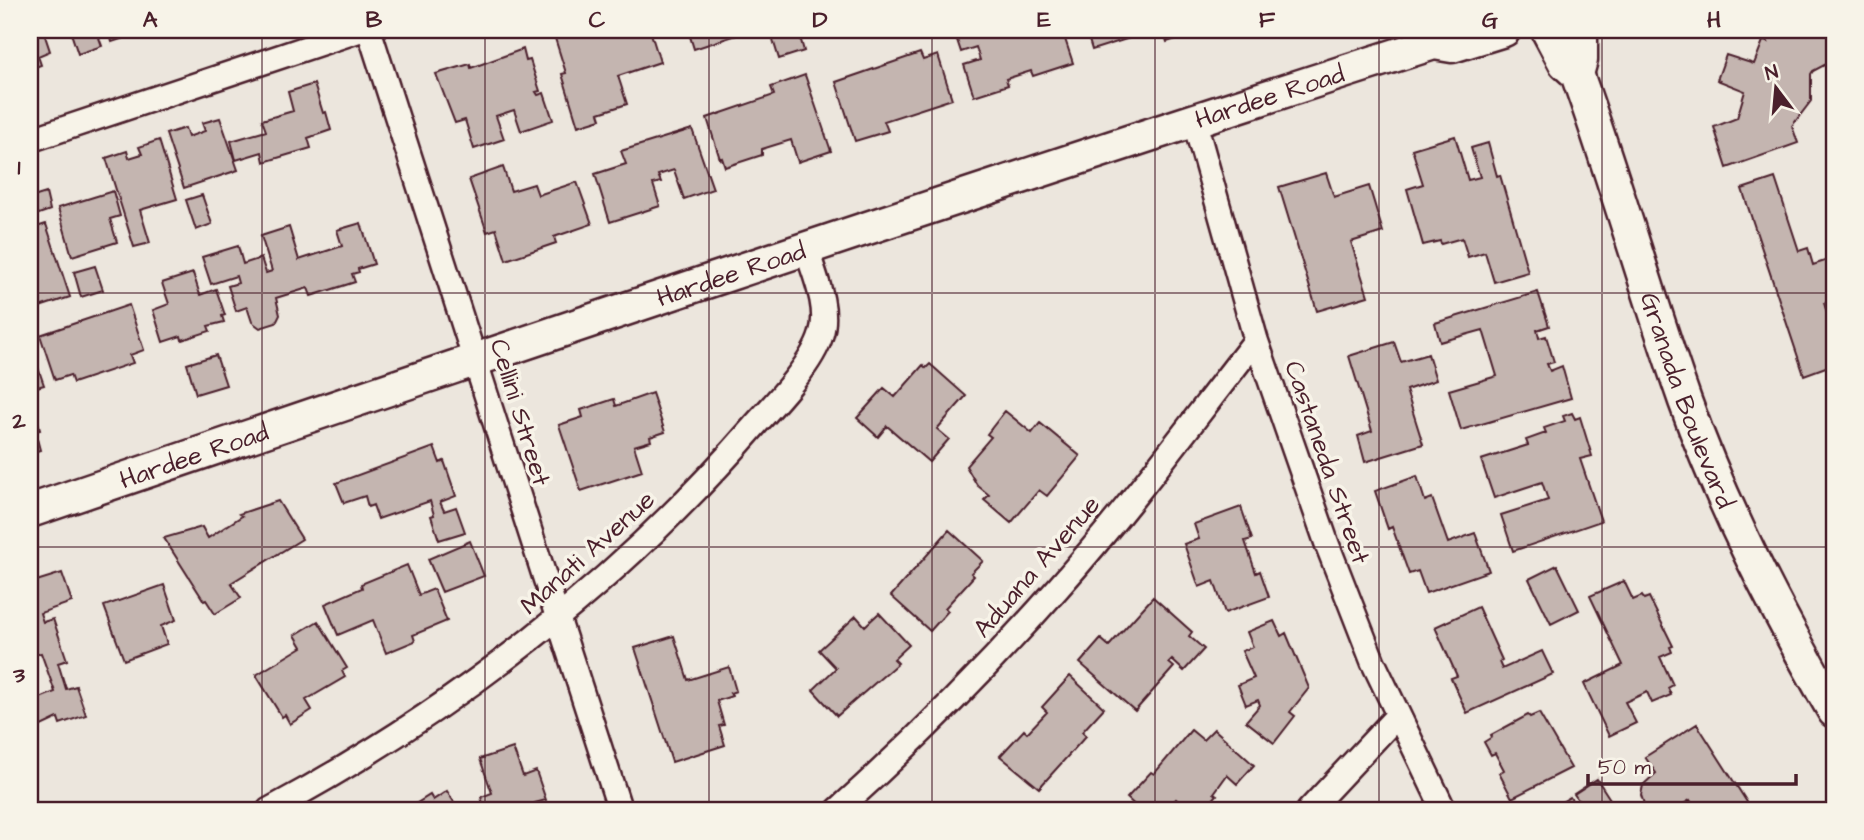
<svg xmlns="http://www.w3.org/2000/svg" width="1864" height="840" viewBox="0 0 1864 840" font-family="'Architects Daughter',sans-serif">
	<rect width="100%" height="100%" fill="#ece6dd"/>
	<filter id="ink" filterUnits="userSpaceOnUse"><feTurbulence type="fractalNoise" baseFrequency=".0143" numOctaves="2"/><feDisplacementMap in="SourceGraphic" scale="14" xChannelSelector="R" yChannelSelector="G"/><feConvolveMatrix kernelMatrix="1 2 1 2 8 2 1 2 1" color-interpolation-filters="sRGB"/></filter>
	<g filter="url(#ink)">
		<!-- building -->
		<path fill="#c4b5b0" stroke="#4a1f2b" stroke-width="2" d="M30 30H43L50 51 38 56 41 65 30 69Z
			M70 30H96L102 46 78 54Z
			M108 30H143L136 32V34L112 42Z
			M571 30H582L583 32 591 30H650L660 62 618 76 627 104 599 113 601 119 578 126 562 74 566 73 554 35Z
			M688 30H752L694 49Z
			M770 30H798L804 51 779 59Z
			M991 30H1062L1073 63 1033 76 1031 71 1006 79 1008 85 974 96 964 65 980 60 976 47 961 52 956 37 968 33 970 37Z
			M1086 30H1155L1092 50Z
			M1163 30H1203L1167 42Z
			M1762 30H1834V60L1813 71 1811 74V101L1792 126 1798 143 1727 168 1714 127 1737 118 1745 91 1717 80 1726 55 1754 64 1763 41 1768 42Z
			M523 49 526 61 530 60 540 91 536 92 538 95 544 93 553 120 521 131 514 110 496 116 504 139 474 149 465 120 455 123 436 74 470 64 471 68Z
			M920 53 923 60 938 55 952 99 884 121 888 131 855 141 836 82Z
			M805 75 831 151 798 162 791 140 762 149V155L725 167 722 158 720 159 707 118 774 95 771 87Z
			M314 84 323 113 326 112 331 130 308 138 311 148 264 162 262 152 236 160 231 141 266 131 262 120 293 111 288 92Z
			M220 118 238 170 184 188 166 134 185 128 188 137 205 131 202 123Z
			M692 129 713 189 684 199 674 170 658 175 661 182 653 184 660 206 610 222 595 174 626 164 621 151Z
			M1455 136 1468 180 1480 177 1471 148 1488 143 1497 176 1500 175 1528 272 1494 282 1485 252 1468 257 1462 238 1441 244 1440 241 1423 245 1407 189 1423 184 1412 149Z
			M159 140 177 199 140 210 150 243 134 247 106 158 127 151 129 158 142 154 139 147Z
			M503 167 511 191 534 184 538 195 577 182 592 224 554 237 556 243 506 260 496 229 487 232 469 179Z
			M1326 173 1334 197 1369 186 1383 232 1351 242 1368 296 1317 311 1279 187Z
			M1775 178 1799 251 1808 248 1813 265 1834 258V300L1824 303 1834 336V364L1804 375 1742 189Z
			M113 191 120 216 110 219 117 242 72 256 58 208Z
			M46 193 50 210 30 217V198Z
			M202 195 212 224 196 230 186 200Z
			M361 223 374 264 358 269 359 272 352 274 355 282 311 296 308 288 276 298 280 315 276 323 260 328 252 322 247 307 236 311 228 286 238 283 236 276 211 284 202 257 238 246 243 264 261 258 266 273 272 271 261 236 289 227 299 260 342 246 337 230Z
			M46 224 70 297 30 310V229Z
			M95 266 103 290 81 297 74 272Z
			M193 273 200 295 216 289 225 315 222 316 224 322 208 326 210 331 182 340 181 336 163 342 153 310 169 304 162 283Z
			M1538 292 1549 326 1537 330 1539 338 1546 336 1554 362 1547 364 1550 371 1562 366 1571 398 1461 430 1449 390 1497 376 1483 330 1440 342 1435 323Z
			M129 305 144 350 130 355 133 363 73 383 70 375 55 380 40 335Z
			M1394 342 1401 362 1428 354 1436 380 1406 390 1423 444 1365 462 1358 436 1372 431 1349 356Z
			M33 353 44 385 30 389V354Z
			M216 355 226 385 196 394 187 364Z
			M930 364 966 396 937 429 949 439 929 462 887 426 878 437 857 418 884 388 895 397 923 365 926 368Z
			M652 393 665 432 650 437 651 441 634 446 642 471 581 491 559 425 583 417 581 410 614 399 616 406Z
			M1005 411 1032 433 1040 423 1080 456 1047 496 1039 490 1011 523 984 500 989 495 977 485 966 466 991 437 987 434Z
			M1572 413 1575 419 1580 417 1592 456 1580 459 1601 521 1513 551 1501 515 1548 500 1542 482 1494 498 1481 460 1528 445 1526 440 1546 433 1544 428 1565 421 1563 416Z
			M36 415 40 430 35 431 40 450 30 453V417Z
			M434 447 440 463 444 461 456 496 440 502 444 511 456 507 465 532 439 540 431 516 434 515 430 501 378 519 373 505 368 507 365 496 344 503 336 483Z
			M1417 476 1425 501 1432 498 1448 543 1475 533 1489 571 1426 593 1418 571 1409 574 1392 527 1388 529 1375 491Z
			M278 501 302 539 231 583 241 598 215 614 206 600 204 601 164 538 202 527 208 538 242 516 239 514Z
			M1241 507 1252 539 1245 541 1256 573 1260 571 1269 597 1225 613 1214 581 1199 587 1184 544 1199 539 1194 524Z
			M949 530 983 561 971 573 974 576 945 608 948 611 930 631 891 596Z
			M470 541 484 576 442 592 428 559Z
			M407 565 419 595 434 589 447 621 413 635 415 641 386 653 373 620 338 635 325 604 362 588 361 584Z
			M1557 565 1579 610 1551 624 1529 579Z
			M62 573 72 602 40 613 43 622 53 619 67 660 58 663 66 689 76 686 86 715 60 724 58 718 35 729 30 717V702L55 692 41 653 30 656V583Z
			M1624 581 1633 600 1642 596 1644 599 1649 597 1673 646 1670 647 1672 652 1660 657 1673 685 1668 688 1671 695 1652 703 1647 692 1625 702 1636 723 1609 736 1584 684 1623 665 1590 596Z
			M164 585 176 620 161 626 167 644 124 660 104 606Z
			M1153 597 1192 632 1189 636 1204 649 1184 671 1172 660 1169 663 1174 667 1135 711 1080 663 1101 639 1109 646Z
			M1478 607 1502 660 1499 662 1502 669 1542 651 1553 674 1467 713 1451 678 1457 676 1435 627Z
			M879 613 909 645 894 659 898 663 837 716 813 690 836 668 819 650 856 616 865 626Z
			M318 621 347 668 342 671 345 677 306 700 312 710 290 724 285 715 282 717 256 675 302 647 295 635Z
			M1274 621 1281 636 1286 633 1309 688 1290 712 1295 716 1274 743 1246 721 1260 705 1258 700 1246 705 1238 685 1254 678 1242 651 1253 647 1247 632Z
			M674 636 688 680 729 667 736 691 730 693 732 696 717 701 724 725 719 726 725 745 672 762 635 648Z
			M1070 676 1104 708 1082 732 1086 736 1039 788 1000 756 1024 730 1027 733 1047 712 1042 707Z
			M1539 713 1571 768 1512 798 1499 773 1504 770 1495 753 1491 755 1484 742 1492 737 1491 735 1528 715 1530 717Z
			M1697 724 1752 810H1696L1690 800 1674 810H1650L1644 804 1641 795 1643 785 1656 773 1645 757Z
			M1214 729 1254 765 1237 784 1227 775 1214 793 1217 795 1204 810H1188L1176 799 1166 810H1140L1127 798 1151 772 1154 774 1191 730 1203 740Z
			M513 748 523 776 536 771 546 800 535 803 538 810H485L481 797 492 793 480 759Z
			M1597 779 1617 810H1585L1574 794Z
			M447 791 459 810H406L430 795 433 800Z
			M1570 797 1578 810H1548Z"/>
		<g fill="none" stroke-linecap="round" stroke-linejoin="round">
			<defs>
				<path id="street" d="M369 30C451 290 536 550 620 810
					M1194 120 1256 340 1327 544 1373 662 1444 810
					M30 140 360 30
					M269 810C452 712 620 582 756 424 776 402 813 363 821 335 830 308 814 274 806 248
					M838 810C915 741 989 666 1058 588 1128 509 1191 423 1256 340
					M1309 810 1397 716"/>
				<g id="secondary">
					<path id="s1" d="M1548 31 1565 63 1577 74C1616 182 1647 293 1685 401 1724 510 1777 612 1834 711"/>
					<path d="M1577 74 1581 60V30"/>
					<path id="s2" d="M30 511C497 352 964 193 1434 43L1452 46 1504 30"/>
				</g>
			</defs>
			<!-- street casing -->
			<use href="#street" stroke="#4a1f2b" stroke-width="28"/>
			<!-- secondary casing -->
			<use href="#secondary" stroke="#4a1f2b" stroke-width="37"/>
			<!-- street -->
			<use href="#street" stroke="#f7f3e8" stroke-width="23"/>
			<!-- secondary -->
			<use href="#secondary" stroke="#f7f3e8" stroke-width="32"/>
		</g>
	</g>
	<!-- grid -->
	<path fill="none" stroke="#4a1f2b" stroke-width="2" stroke-opacity="0.55" d="M262 30V810M485 30V810M709 30V810M932 30V810M1155 30V810M1379 30V810M1602 30V810M30 293H1834M30 547H1834"/>
	<g text-anchor="middle" stroke-width="7" stroke-linejoin="round" paint-order="stroke">
		<!-- street labels -->
		<g font-size="26" fill="#4a1f2b" stroke="#f7f3e8">
			<text dy="9" stroke="none"><textPath href="#s2" startOffset="1307">Hardee Road</textPath></text>
			<text dy="9" stroke="none"><textPath href="#s2" startOffset="740">Hardee Road</textPath></text>
			<text dy="9" stroke="none"><textPath href="#s1" startOffset="397">Granada Boulevard</textPath></text>
			<text transform="translate(521 412) rotate(73)" y="9">Cellini Street</text>
			<text dy="9" stroke="none"><textPath href="#s2" startOffset="173">Hardee Road</textPath></text>
			<text transform="translate(1328 462) rotate(71)" y="9">Castaneda Street</text>
			<text transform="translate(587 552) rotate(-42)" y="9">Manati Avenue</text>
			<text transform="translate(1036 566) rotate(-49)" y="9">Aduana Avenue</text>
		</g>
	</g>
	<!-- margin -->
	<rect width="1864" height="840" fill="none" stroke="#f7f3e8" stroke-width="77"/>
	<!-- north arrow -->
	<g transform="translate(1776 88) rotate(344)" stroke="#f7f3e8" stroke-width="5" paint-order="stroke">
	<path d="M0-5L12 26L0 18L-12 26Z" fill="#4a1f2b"/>
	<text y="-10" font-size="19" font-weight="bold" text-anchor="middle" fill="#4a1f2b">N</text>
	</g>
	<!-- scale -->
	<path d="M1588 774v10h208v-10" fill="none" stroke="#4a1f2b" stroke-width="3.5"/>
	<text x="1598" y="774" font-size="21" fill="#4a1f2b" stroke="#f7f3e8" stroke-width="5" paint-order="stroke">50 m</text>
	<rect x="38" y="38" width="1788" height="764" fill="none" stroke="#4a1f2b" stroke-width="2.5"/>
	<g font-size="23" text-anchor="middle" font-weight="bold" fill="#4a1f2b">
		<text x="150" y="27">A</text>
		<text x="374" y="27">B</text>
		<text x="597" y="27">C</text>
		<text x="820" y="27">D</text>
		<text x="1044" y="27">E</text>
		<text x="1267" y="27">F</text>
		<text x="1490" y="27">G</text>
		<text x="1714" y="27">H</text>
		<text x="19" y="174">1</text>
		<text x="19" y="428">2</text>
		<text x="19" y="682">3</text>
	</g>
</svg>
